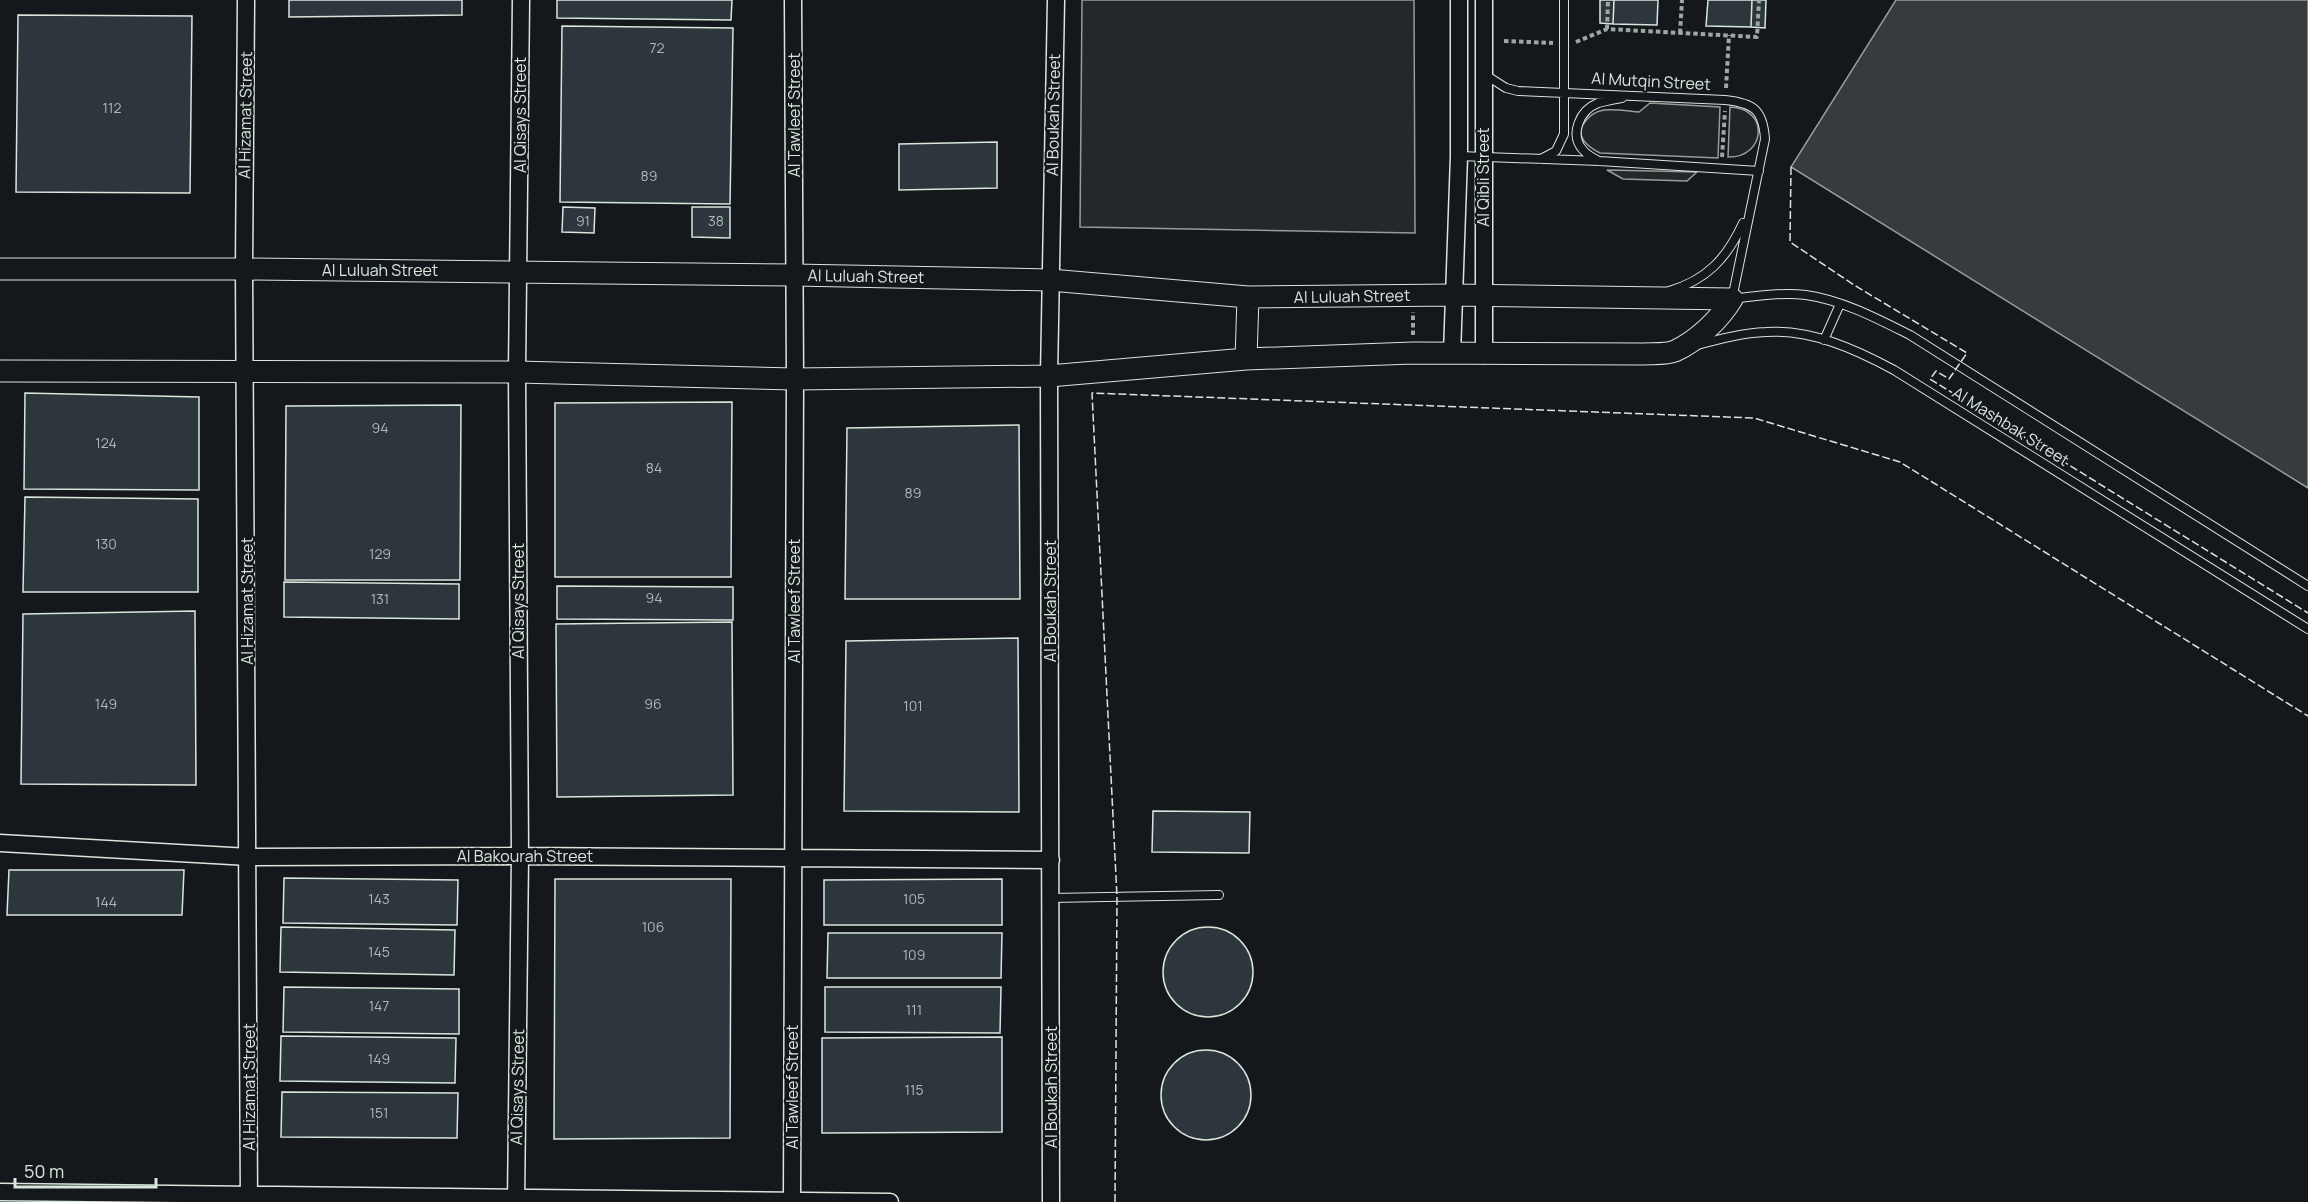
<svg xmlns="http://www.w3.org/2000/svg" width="2308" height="1202" viewBox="0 0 2308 1202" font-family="Manrope,sans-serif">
	<rect width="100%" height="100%" fill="#14181c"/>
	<!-- green -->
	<path fill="#202428" stroke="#939e99" stroke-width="1.5" d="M1650 103 1720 107 1718 158 1600 153C1594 150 1588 146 1584 141 1574 127 1591 112 1604 110 1615 109 1628 111 1639 112Z
		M1730 107C1770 108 1766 158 1728 157Z"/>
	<!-- parking -->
	<path fill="#24282b" stroke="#939e99" stroke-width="1.5" d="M1082 0H1414L1415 233 1080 227Z
		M1607 170 1697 172 1687 181 1623 179Z"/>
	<!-- water -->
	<path fill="#363b3e" stroke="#939e99" stroke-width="1.5" d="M1896 0H2308V488L1791 167Z"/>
	<!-- building -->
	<path fill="#2c363c" stroke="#d8e6dc" stroke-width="1.5" d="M289 0H462V15L289 17Z
		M557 0H732L731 20 557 18Z
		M1600 0H1614L1613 24 1600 23Z
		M1614 0H1658L1657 25 1613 24Z
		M1708 0H1752L1751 27 1706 26Z
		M1752 0H1766L1765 28 1751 27Z
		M18 15 192 16 190 193 16 192Z
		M562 26 733 28 730 204 560 202Z
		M997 142V188L899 190V144Z
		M563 207 595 208 594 233 562 232Z
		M692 207H730V238L692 237Z
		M25 393 199 397V490L24 489Z
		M732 402 731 577H555V403Z
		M461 405 460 580H285L286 406Z
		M1019 425 1020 599H845L847 428Z
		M25 497 198 499V592H23Z
		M284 582 459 584V619L284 617Z
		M557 586 733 587V620L557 619Z
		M195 611 196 785 21 784 23 614Z
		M732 622 733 795 557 797 556 624Z
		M1018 638 1019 812 844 811 846 641Z
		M1153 811 1250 812 1249 853 1152 852Z
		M9 870H184L182 915H7Z
		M284 878 458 880 457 925 283 923Z
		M555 879H731L730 1138 554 1139Z
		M1002 879V925H824V880Z
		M281 927 455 930 454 975 280 972Z
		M1163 972a45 45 0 1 1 90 0a45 45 0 1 1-90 0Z
		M828 933H1002L1001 978H827Z
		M284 987 459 989V1034L283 1032Z
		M825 987H1001L1000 1033 825 1032Z
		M281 1036 456 1038 455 1083 280 1081Z
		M1002 1037V1132L822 1133V1038Z
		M1161 1095a45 45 0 1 1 90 0a45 45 0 1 1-90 0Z
		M282 1092 458 1093 457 1138 281 1137Z"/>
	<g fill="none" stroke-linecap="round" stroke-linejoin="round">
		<defs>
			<path id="service" d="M1484 74 1506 88 1518 91 1725 100C1753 103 1763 109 1765 139L1732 299C1756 296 1782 292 1806 295 1842 300 1878 319 1910 335L2308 586
				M1459 156 1599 161 1759 171
				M1541 159 1556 151 1564 134V0
				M1599 161C1593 158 1587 155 1583 150 1569 134 1580 110 1598 103 1606 101 1614 99 1622 98
				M1669 291C1707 280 1727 258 1743 223
				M1824 340 1840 304
				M1697 345C1720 339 1742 333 1766 332 1811 329 1855 349 1894 370L2308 629
				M1050 898 1219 895"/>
			<path id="minor" d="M246 0 244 269 249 1202
				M1484 0V355
				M1452 354 1459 156V0
				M0 843 249 857 520 856 1051 860
				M0 1192 890 1202
				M516 1202 520 856 517 372 521 0
				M792 1202 795 379 793 0
				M1051 1202 1049 376 1056 0"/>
			<path id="tertiary" d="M0 269H244L794 275 1050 280 1248 297 1453 295 1732 299
				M1246 359 1248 297
				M0 371 517 372 795 379 1049 376 1246 359 1413 353 1641 354C1651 353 1666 355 1675 351 1697 341 1720 319 1732 299"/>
		</defs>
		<!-- service casing -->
		<use href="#service" stroke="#d8e6dc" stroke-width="10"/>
		<!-- minor casing -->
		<use href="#minor" stroke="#d8e6dc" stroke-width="19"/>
		<!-- tertiary casing -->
		<use href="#tertiary" stroke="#d8e6dc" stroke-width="23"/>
		<!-- path -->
		<path stroke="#9da8a2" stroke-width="4" stroke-dasharray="4.5 3" stroke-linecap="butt" d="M1607 29 1608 0
			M1680 33 1682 0
			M1504 41 1553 43
			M1576 42 1607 29 1757 37 1759 0
			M1726 88 1729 35
			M1722 157 1725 111
			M1413 335V312"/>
		<!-- service -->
		<use href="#service" stroke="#14181c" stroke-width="8"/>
		<!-- minor -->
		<use href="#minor" stroke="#14181c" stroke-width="16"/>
		<!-- tertiary -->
		<use href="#tertiary" stroke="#14181c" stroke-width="21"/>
		<!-- fence -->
		<path stroke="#d8e6dc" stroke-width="1.5" stroke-dasharray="8 3" stroke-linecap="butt" d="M1791 167 1790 242 1854 285 1967 353 1949 379 1936 371 1930 379 2308 613
			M1115 1202 1117 897 1092 393 1754 418 1900 462 2308 716"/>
	</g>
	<g text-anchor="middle" stroke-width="4.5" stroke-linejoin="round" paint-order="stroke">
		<!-- number labels -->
		<g font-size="14" fill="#adbab4">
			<text x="657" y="53">72</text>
			<text x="112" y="113">112</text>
			<text x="649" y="181">89</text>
			<text x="583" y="226">91</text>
			<text x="716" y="226">38</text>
			<text x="380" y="433">94</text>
			<text x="106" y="448">124</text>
			<text x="654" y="473">84</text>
			<text x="913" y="498">89</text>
			<text x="106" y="549">130</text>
			<text x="380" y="559">129</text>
			<text x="654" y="603">94</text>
			<text x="380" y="604">131</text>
			<text x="106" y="709">149</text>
			<text x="653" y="709">96</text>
			<text x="913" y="711">101</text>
			<text x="379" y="904">143</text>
			<text x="914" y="904">105</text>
			<text x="106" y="907">144</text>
			<text x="653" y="932">106</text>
			<text x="379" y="957">145</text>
			<text x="914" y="960">109</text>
			<text x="379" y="1011">147</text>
			<text x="914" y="1015">111</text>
			<text x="379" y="1064">149</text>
			<text x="914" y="1095">115</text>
			<text x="379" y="1118">151</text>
		</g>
		<!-- street labels -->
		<g font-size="16" fill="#d8e6dc" stroke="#14181c">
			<text transform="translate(1651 81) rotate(3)" y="6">Al Mutqin Street</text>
			<text transform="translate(245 115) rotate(-89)" y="6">Al Hizamat Street</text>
			<text transform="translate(520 115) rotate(-90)" y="6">Al Qisays Street</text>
			<text transform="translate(794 115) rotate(-90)" y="6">Al Tawleef Street</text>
			<text transform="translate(1053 115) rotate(-89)" y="6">Al Boukah Street</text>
			<text transform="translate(1483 177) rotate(-90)" y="6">Al Qibli Street</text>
			<text x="380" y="276">Al Luluah Street</text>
			<text transform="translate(866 276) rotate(1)" y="6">Al Luluah Street</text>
			<text transform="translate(1352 296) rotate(-1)" y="6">Al Luluah Street</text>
			<text transform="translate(2011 426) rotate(32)" y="6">Al Mashbak Street</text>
			<text transform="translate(247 601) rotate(-90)" y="6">Al Hizamat Street</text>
			<text transform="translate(518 601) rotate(-90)" y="6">Al Qisays Street</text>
			<text transform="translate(794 601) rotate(-90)" y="6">Al Tawleef Street</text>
			<text transform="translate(1050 601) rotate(-90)" y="6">Al Boukah Street</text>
			<text x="525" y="862">Al Bakourah Street</text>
			<text transform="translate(249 1087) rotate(-90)" y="6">Al Hizamat Street</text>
			<text transform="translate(517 1087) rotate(-89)" y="6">Al Qisays Street</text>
			<text transform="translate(792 1087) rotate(-90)" y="6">Al Tawleef Street</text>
			<text transform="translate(1051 1087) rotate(-90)" y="6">Al Boukah Street</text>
		</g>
	</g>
	<!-- scale -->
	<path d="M15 1178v9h141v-9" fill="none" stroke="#d8e6dc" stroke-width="3"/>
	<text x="24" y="1178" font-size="18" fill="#d8e6dc" stroke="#14181c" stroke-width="4.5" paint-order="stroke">50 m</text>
</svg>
